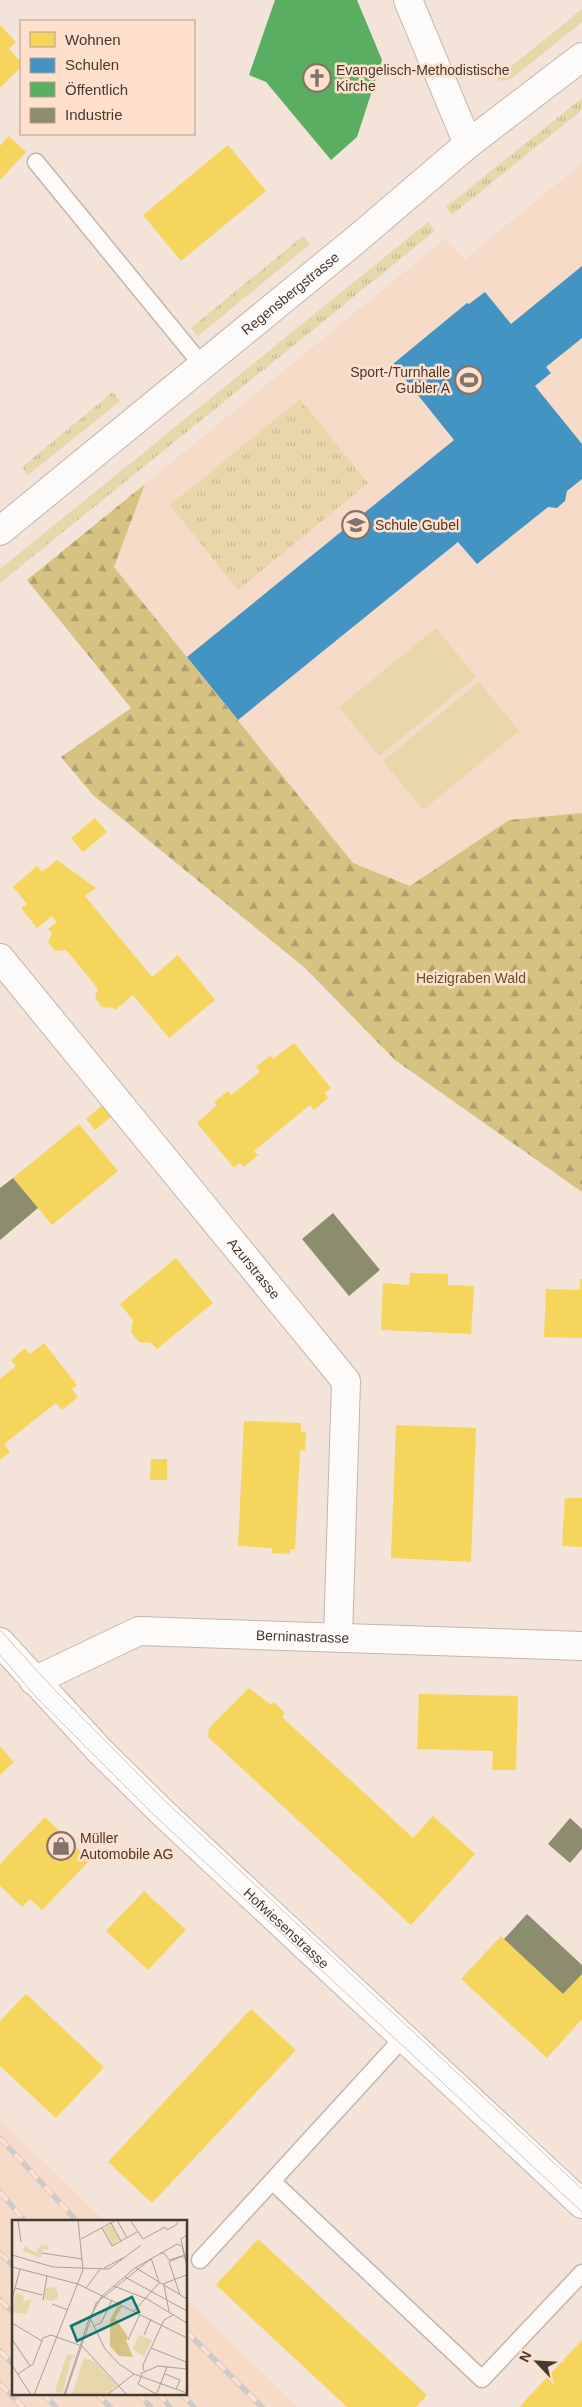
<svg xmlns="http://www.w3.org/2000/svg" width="582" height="2407" viewBox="0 0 582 2407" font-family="Arial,sans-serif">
	<defs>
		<pattern id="grass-tufts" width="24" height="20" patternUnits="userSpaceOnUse" patternTransform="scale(1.25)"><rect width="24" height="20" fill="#e7d7aa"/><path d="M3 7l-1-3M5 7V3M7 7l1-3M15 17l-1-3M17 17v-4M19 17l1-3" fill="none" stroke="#c8b993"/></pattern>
		<pattern id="forest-firs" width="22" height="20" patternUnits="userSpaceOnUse" patternTransform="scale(1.25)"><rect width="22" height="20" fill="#d6c383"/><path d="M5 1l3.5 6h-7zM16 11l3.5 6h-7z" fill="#af9f6c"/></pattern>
	</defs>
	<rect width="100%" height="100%" fill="#f3e3d8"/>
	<!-- built -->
	<path fill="#f7dbc9" d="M582 163V830L509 820 410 886 353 863 114 567 145 484 446 238 464 260Z
		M0 2120 105 2221H14V2393H186V2299L298 2407H0Z"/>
	<!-- grass -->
	<path fill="url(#grass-tufts)" d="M582 9V22L511 79 500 81 497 78Z
		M582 98V110L452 215 446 207Z
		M428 222 435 231 0 583V569Z
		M303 236 310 244 198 336 191 328Z
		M113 392 120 401 28 475 22 467Z
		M300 399 368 483 238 590 170 505Z"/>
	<!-- forest -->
	<path fill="url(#forest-firs)" d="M145 484 114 567 353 863 410 886 509 820 582 813V1192L395 1060 305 968 93 795 61 757 131 708 27 580Z"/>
	<!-- pitch -->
	<path fill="#e7d7aa" d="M436 628 476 677 379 756 339 707Z
		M479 682 519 731 423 810 383 761Z"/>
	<!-- homes -->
	<path fill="#f6d55c" d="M0 25 16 42 9 49 21 62V67L0 88Z
		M9 136 26 152 0 180V146Z
		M228 145 266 191 181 261 143 215Z
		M95 818 107 832 83 852 71 838Z
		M57 860 96 888 85 896 152 977 178 955 215 1000 169 1038 133 995 115 1010 113 1008 102 1007 95 998 98 989 83 970 66 950 55 951 48 942 52 933 48 929 57 922 52 916 37 928 21 908 27 904 13 887 37 866 42 872Z
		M294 1043 331 1088 325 1093 328 1098 314 1110 310 1105 254 1151 258 1155 244 1167 240 1163 234 1168 197 1123 217 1105 214 1102 228 1091 231 1095 260 1072 256 1067 270 1056 273 1059Z
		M104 1104 113 1115 95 1130 86 1119Z
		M79 1124 118 1171 52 1225 13 1178Z
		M176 1258 213 1303 157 1349 151 1343 139 1342 131 1332 133 1320 120 1304Z
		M410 1273 448 1274V1285L474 1286 471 1334 381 1330 383 1283 409 1285Z
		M580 1279H582V1338L544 1337 546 1289 580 1290Z
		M44 1343 77 1385 72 1389 78 1397 62 1410 56 1403 4 1444 10 1452 0 1460V1379L16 1366 11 1360 25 1348 30 1354Z
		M244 1421 301 1423V1432H306L305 1451 300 1450 295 1549H290V1554L272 1553V1548L238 1546Z
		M396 1425 476 1428 471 1562 391 1558Z
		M151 1459H167V1480H150Z
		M565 1498H582V1547L562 1546Z
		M249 1688 271 1705 274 1702 285 1713 282 1717 413 1838 433 1816 475 1854 411 1925 208 1737 209 1728Z
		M419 1694 518 1696 516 1770H492L493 1751 417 1749Z
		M0 1746 14 1762 0 1775Z
		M45 1817 90 1860 42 1910 30 1899 22 1907 0 1886V1864Z
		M144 1891 186 1930 148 1970 106 1931Z
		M501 1936 563 1994 582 1974V2019L547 2058 461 1979Z
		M26 1994 104 2067 56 2118 0 2066V2021Z
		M251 2009 296 2050 152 2203 108 2162Z
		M258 2239 427 2395 416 2407H347L216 2285Z
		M582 2340V2407H520L521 2405Z"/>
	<!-- schools -->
	<path fill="#4393c3" d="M582 266V338L546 367 551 373 535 386 582 444V479L567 491 565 501 557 508 548 507 477 564 458 542 238 720 187 657 454 440 393 364 467 303 469 304 485 292 511 324Z"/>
	<!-- public -->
	<path fill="#5aae61" d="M275 0H357L382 60 357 137 331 160 266 82 249 75Z"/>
	<!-- industry -->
	<path fill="#8c8c6e" d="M13 1178 38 1208 0 1240V1188Z
		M333 1213 380 1270 349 1296 302 1239Z
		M570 1818 582 1829V1849L570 1863 548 1844Z
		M527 1914 582 1965V1974L563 1994 504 1939Z"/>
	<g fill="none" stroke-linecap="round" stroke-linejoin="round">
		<defs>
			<path id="service" d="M36 162 202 365
				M272 2181 482 2379 582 2273
				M200 2260 403 2038"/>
			<g id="minor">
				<path d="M408 0 468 144"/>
				<path id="s1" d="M0 531 358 238 468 144 582 57"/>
				<path id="s2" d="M0 958 346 1381 338 1637"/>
				<path id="s3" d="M34 1681 139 1631 582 1646"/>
			</g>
			<g id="tertiary">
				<path id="s4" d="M0 1642 100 1751 164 1814 582 2204"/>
			</g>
		</defs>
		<!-- service casing -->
		<use href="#service" stroke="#c3b6ae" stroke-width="19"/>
		<!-- minor casing -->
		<use href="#minor" stroke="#c3b6ae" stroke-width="30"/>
		<!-- tertiary casing -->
		<use href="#tertiary" stroke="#c3b6ae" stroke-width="30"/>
		<!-- service -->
		<use href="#service" stroke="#fdfbf9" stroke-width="16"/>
		<!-- minor -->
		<use href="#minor" stroke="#fdfbf9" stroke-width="28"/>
		<!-- tertiary -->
		<use href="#tertiary" stroke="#fdfbf9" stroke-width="28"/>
		<!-- tram -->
		<path stroke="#cecac7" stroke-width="1" d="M0 1630 51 1686 165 1801 582 2189
			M0 1655 36 1697 154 1815 582 2212"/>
		<defs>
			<path id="rail" d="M0 2138 77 2221
				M0 2192 25 2221
				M0 2253 14 2267
				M0 2300 14 2313
				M186 2331 262 2407
				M0 2351 14 2365
				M0 2384 23 2407
				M42 2393 56 2407
				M96 2393 110 2407
				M137 2393 151 2407
				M158 2393 170 2407
				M181 2393 194 2407"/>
		</defs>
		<!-- rail casing -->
		<use href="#rail" stroke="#cecac7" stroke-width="5.5"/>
		<!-- rail -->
		<use href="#rail" stroke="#ffe0cc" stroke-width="4" stroke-dasharray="11" stroke-linecap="butt"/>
	</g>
	<!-- icons -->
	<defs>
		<symbol id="church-ring" viewBox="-11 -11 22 22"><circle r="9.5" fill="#ffe0cc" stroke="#82746b" stroke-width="1.5"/><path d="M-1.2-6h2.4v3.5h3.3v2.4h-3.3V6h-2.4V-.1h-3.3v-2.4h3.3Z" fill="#82746b"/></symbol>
		<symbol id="stadium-ring" viewBox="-11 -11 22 22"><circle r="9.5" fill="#ffe0cc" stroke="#82746b" stroke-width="1.5"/><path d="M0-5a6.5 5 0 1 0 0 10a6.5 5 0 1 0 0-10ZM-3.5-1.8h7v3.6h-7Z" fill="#82746b"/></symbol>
		<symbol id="school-ring" viewBox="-11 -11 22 22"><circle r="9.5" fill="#ffe0cc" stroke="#82746b" stroke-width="1.5"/><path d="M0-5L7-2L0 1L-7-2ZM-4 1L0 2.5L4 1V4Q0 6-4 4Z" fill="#82746b"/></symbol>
		<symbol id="shop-ring" viewBox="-11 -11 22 22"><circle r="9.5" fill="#ffe0cc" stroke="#82746b" stroke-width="1.5"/><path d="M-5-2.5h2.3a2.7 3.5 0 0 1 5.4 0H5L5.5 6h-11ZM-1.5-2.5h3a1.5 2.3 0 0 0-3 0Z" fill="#82746b"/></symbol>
	</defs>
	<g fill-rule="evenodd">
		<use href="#church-ring" x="301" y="62" width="32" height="32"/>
		<use href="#stadium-ring" x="453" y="364" width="32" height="32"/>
		<use href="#school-ring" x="340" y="509" width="32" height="32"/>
		<use href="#shop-ring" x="45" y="1830" width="32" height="32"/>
	</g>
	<g text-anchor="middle" stroke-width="5" stroke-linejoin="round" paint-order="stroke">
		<!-- poi labels -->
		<g font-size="14" fill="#453931" stroke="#ffe0cc" text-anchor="start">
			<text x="336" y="75">Evangelisch-Methodistische<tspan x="336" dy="16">Kirche</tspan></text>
			<text x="450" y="377" text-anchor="end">Sport-/Turnhalle<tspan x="450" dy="16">Gubler A</tspan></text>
			<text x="375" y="530">Schule Gubel</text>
			<text x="80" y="1843">Müller<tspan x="80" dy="16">Automobile AG</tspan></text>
		</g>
		<!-- street labels -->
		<g font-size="14" fill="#453931" stroke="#ffe0cc">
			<text dy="5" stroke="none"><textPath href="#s1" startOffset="375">Regensbergstrasse</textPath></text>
			<text dy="5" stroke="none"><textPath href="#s2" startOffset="401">Azurstrasse</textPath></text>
			<text dy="5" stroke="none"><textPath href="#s3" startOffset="280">Berninastrasse</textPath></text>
			<text dy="5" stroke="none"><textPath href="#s4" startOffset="405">Hofwiesenstrasse</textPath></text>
		</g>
		<!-- park labels -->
		<g font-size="14" fill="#5d5429" stroke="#ffe0cc">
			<text x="471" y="983">Heizigraben Wald</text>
		</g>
	</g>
	<!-- overview -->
	<g transform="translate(12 2220)">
		<rect width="175" height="175" fill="#f3e3d8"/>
		<path d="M55 134 63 136 61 142 62 137 59 139 51 173 43 171Z" fill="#e7d7aa"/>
		<path d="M106 85 110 87 103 98 116 117 114 121 121 137 107 136 98 126V100Z" fill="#d6c383"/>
		<path d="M99 4 108 20 100 25 91 9ZM35 25 36 30 31 29 29 38 11 31 13 26 24 33 28 26ZM32 74a7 7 0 1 1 14 0a7 7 0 1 1-14 0Z" fill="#e7d7aa"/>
		<path d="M4 73 12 76 11 82 20 79 14 94 0 92ZM127 115 140 120 132 137 121 129ZM72 138 82 141 105 166 93 175H60Z" fill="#e7d7aa"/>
		<path fill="none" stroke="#ad9f95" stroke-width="1" d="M6 0 9 22M105 0 115 18M118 0 131 19 153 7 155 10 164 5 167 0M99 3 109 21M90 8 100 26 125 12M175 15 169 19 175 46M69 19 104 0M30 33 70 39M148 33H152L157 40 170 36 174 40M0 35 41 47 97 49 129 25M139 38 147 62M0 47 66 64 175 118M92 48 111 38M124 48 175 79M113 57 175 91M151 64 174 55M152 65 157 92M102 66 135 79 175 103M3 68 30 75M74 68 89 48M168 75 157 42 175 34M0 80 8 49M31 80 35 56M40 84 56 90M122 91 148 62M78 98 93 129 107 144 122 154 175 173M0 103 30 121M82 106 89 103 100 80M132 115 139 99M0 119 18 146M116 120 128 94M139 128 174 142V149M0 145 19 175M132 151 131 145 152 100 161 95M6 154 21 144 31 118 39 115 70 126 115 175M128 154 146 146 175 149M153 154 168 160 164 169M130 155 126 164 146 175M145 173 155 147M22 175 71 50 66 0M52 175 77 99 90 76 123 48 165 24 170 26 175 46M53 175 84 83 140 38M95 175 122 154"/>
		<path fill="#0f766e" fill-opacity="0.15" stroke="#0f766e" stroke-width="2.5" d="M120 77 127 92 65 121 59 106Z"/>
		<rect width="175" height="175" fill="none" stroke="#453931" stroke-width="2.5"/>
	</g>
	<!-- legend -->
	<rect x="20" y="20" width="175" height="115" fill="#ffe0cc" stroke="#b59d8e"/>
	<rect x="30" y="32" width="25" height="15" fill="#f6d55c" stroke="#b59d8e"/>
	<text x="65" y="45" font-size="15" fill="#453931">Wohnen</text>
	<rect x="30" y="58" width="25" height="15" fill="#4393c3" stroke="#b59d8e"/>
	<text x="65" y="70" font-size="15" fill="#453931">Schulen</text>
	<rect x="30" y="82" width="25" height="15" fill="#5aae61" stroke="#b59d8e"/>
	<text x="65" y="95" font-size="15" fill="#453931">Öffentlich</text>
	<rect x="30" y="108" width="25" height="15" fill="#8c8c6e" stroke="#b59d8e"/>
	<text x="65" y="120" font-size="15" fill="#453931">Industrie</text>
	<!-- north arrow -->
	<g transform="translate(537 2362) rotate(295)" stroke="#ffe0cc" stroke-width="4" paint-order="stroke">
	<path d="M0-4L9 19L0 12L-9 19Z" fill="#453931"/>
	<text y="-8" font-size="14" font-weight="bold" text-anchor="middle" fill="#453931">N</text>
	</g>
</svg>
